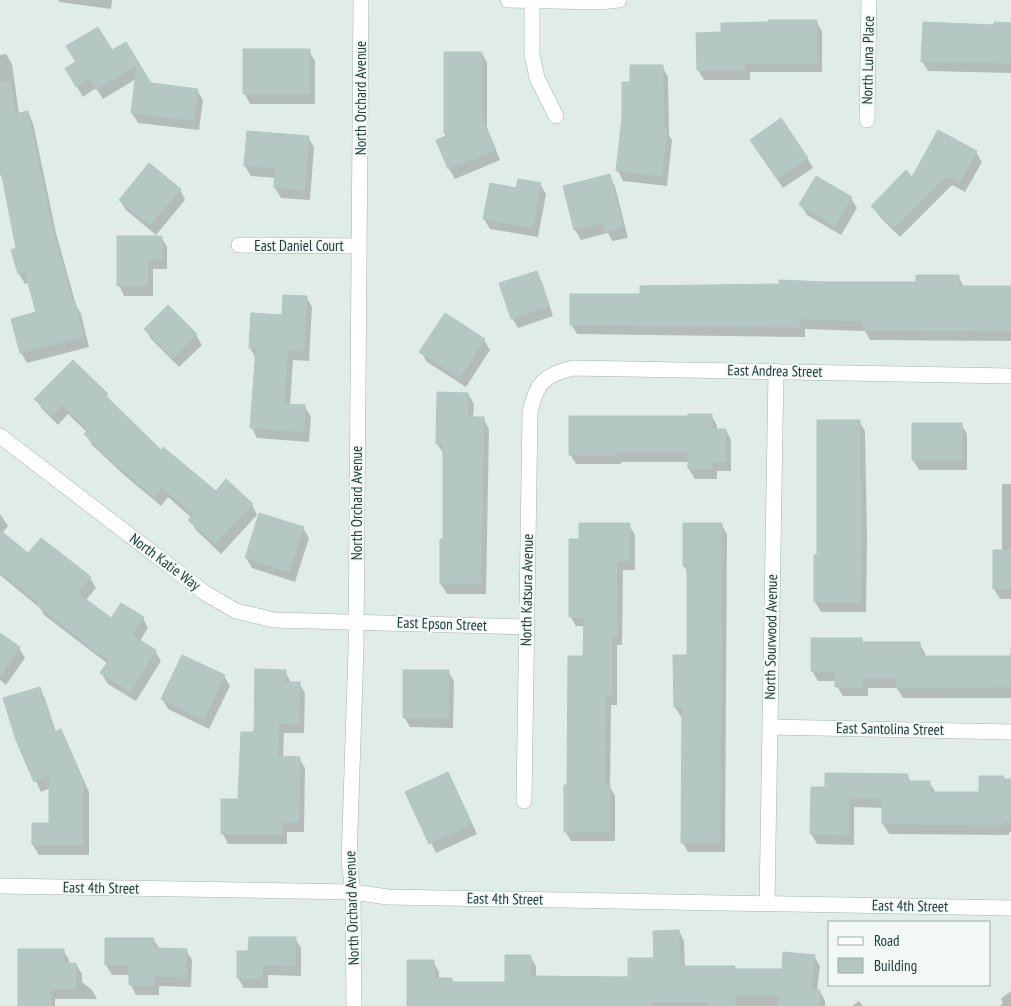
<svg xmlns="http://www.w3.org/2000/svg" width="1011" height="1006" viewBox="0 0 1011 1006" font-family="'PT Sans Narrow',sans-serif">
	<rect width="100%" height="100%" fill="#e0ece8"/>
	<!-- shadow -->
	<path fill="#0003" d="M58 0H112L111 9 59 2Z
		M816 21 822 31V72H750V80H704L698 70 697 34H723Z
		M1011 24V73L928 71 922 61 995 26Z
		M125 43 151 85 197 90 203 100 199 130 138 123 132 113 136 79 103 99 96 88 83 97 66 68 111 52Z
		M309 51 315 61V104H250L245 94Z
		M482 53 487 63V129L500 160 455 179 449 169 447 137Z
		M6 54 12 64 19 114 28 112 33 123 56 233 76 305 81 314 89 347 27 363 21 353 12 320 38 313 30 282 25 284 19 274 17 249 4 182 0 174V55Z
		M662 66 668 77 669 135 672 140 667 186 623 181 618 171 631 83Z
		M308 137 314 147 310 200 281 198 275 188 276 178 251 176 245 166Z
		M757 150 807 158 813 168 783 188Z
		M976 152 982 162 965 192 952 185 900 237 879 216 873 206 913 179Z
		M609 176 615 186 628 238 612 241 608 233 581 240 575 230 564 187Z
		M816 178 851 198 857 208 841 235 807 215 801 205Z
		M540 184 546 194 538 237 490 229 484 219 517 189Z
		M180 189 185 200 156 235 126 210 120 200Z
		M161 237 167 247V269H153V296H124L119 285Z
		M536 272 542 282 553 316 518 328 512 318Z
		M958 276 964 287H1011V341L870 340 865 331 805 329V337L577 334 571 324 641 295 917 284Z
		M306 297 312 307 309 361 293 360 290 406 305 407 311 417 309 442 257 438 252 428 256 359 250 348 283 316Z
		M145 329 196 335 202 345 179 367 151 339Z
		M484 340 490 350 466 387 427 362 421 352Z
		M468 394 474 404 473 418H483L489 429 486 594H447L441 584 444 540V454L437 444Z
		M106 395 111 403 162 452 216 492 252 505 257 515 221 554 196 530 190 520 192 518 168 497 161 506 124 475 92 445 86 434 88 433 68 414 58 425 42 409 36 399Z
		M711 415 717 425V430H726L731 440V471H717V479H695L689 469V462H621V464H576L570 454 689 417Z
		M859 421 865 431 867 539 866 612H821L815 602 818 556Z
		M961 424 967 434V470H919L913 460Z
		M1002 484H1011V599H1000L994 589 1002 552Z
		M0 514 8 526 2 533 28 555 90 578 96 588 86 600 111 620 143 618 148 628 140 641 155 651 161 661 136 701 108 684 102 674 108 664 44 615 41 609 0 575Z
		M721 524 727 534 725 852H688L682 842 683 717H681L675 707 688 656V572L684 566Z
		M629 525 635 535V570H623L622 645H617V705H611L610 787 615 796V841H571L565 831 568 786 585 658V626H576L570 616 580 540Z
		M303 528 309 538 295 582 252 568 246 558Z
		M0 634 19 648 25 658 6 685 0 680Z
		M862 639 864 643H919L925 653V658H1010L1011 646V698H903L897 688H868V696H843L837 686V681H818L812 671Z
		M285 671 291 683H299L305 693 304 733H284L283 757 299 758 305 768 304 832H287V844H228L223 834 240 800 255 734Z
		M448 671 454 681 453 728 410 727 404 717Z
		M224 676 230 686 209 729 168 709 162 699Z
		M40 688 45 699 56 732 60 730 66 740 89 792V855H39L33 845V824H50V788L41 792 17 739Z
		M907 775 911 782H929L936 793H981L1005 780H1011V832H1009V835L889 834 883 824 884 808 854 807V845L817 844 811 834 812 788H826Z
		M453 783 477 834 436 853 407 793Z
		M679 931 684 941 685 967 735 968 736 970H783L814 956 820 966 817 991H820L825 1001V1006H409L433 962 439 972V979H452L454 983H506L530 956 536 966V977L629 979 655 960Z
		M295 938 301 948V976L268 975V988H244L238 978 250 952Z
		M153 939 160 949 186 950 192 960 191 987 159 986V995H136L131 985V975H112L106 965Z
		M63 950 69 960V964H76L82 974V982L92 990 97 999H55V1006H19Z
		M1011 991V1006H1000L1003 1003 1001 999Z
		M859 1001 863 1006H852Z"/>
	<!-- building -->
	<path fill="#b5c7c2" stroke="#b2c6c1" d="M768 20H817V63H745V70H697L696 33 721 32V23L768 22Z
		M923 22 994 25V22L1011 23V63L921 62Z
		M98 27 112 50 126 42 151 83 198 89 194 121 131 113 137 65 96 90 90 79 76 87 65 68 76 62 66 46Z
		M243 49H310V94H243Z
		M444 52H482V117L496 150 448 169 436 140 446 136 444 132Z
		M630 65H663L664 129H667L662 176 616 171 622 118V82H630Z
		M11 81 15 114 28 111 51 222 73 303 75 302 84 337 20 353 11 319 36 312 25 272 18 274 11 250 16 248 0 166V82Z
		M781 118 808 158 777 179 750 140Z
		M938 130 977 151 959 183 946 176 894 228 871 206 906 170 912 177Z
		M247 131 309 136 305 190 274 188 275 168 244 166Z
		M149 163 181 189 150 225 119 200Z
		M610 174 623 227 605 232 603 223 574 230 563 186Z
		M816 176 852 197 835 226 799 205Z
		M518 179 541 183 533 228 483 219 490 183 516 188Z
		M117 236H162V259H148V286H117Z
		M537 271 549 306 511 319 499 283Z
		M916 275H959V286H1011V331L863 330V321L800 319V327L570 325V294H640V286L779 284V280L825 282H916Z
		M283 295 307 296 304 351 288 350 284 404 305 405 304 432 250 428 256 348H249L251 313 282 315Z
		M168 305 197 334 173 358 144 329Z
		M445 313 485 339 460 378 419 352Z
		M73 360 108 394 106 396 161 450 163 447 216 491 226 479 253 504 215 544 188 520 193 514 162 488 154 497 116 465 84 434 88 430 62 405 52 416 34 399Z
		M437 392 468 393V417H484L481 584H440V539H443V444H436Z
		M688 414H712V429H726V462H712V469H688V452H616V455H569V416H688Z
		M817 420H860V481H862V528L861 602H814V555H817Z
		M912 423H962V460H912Z
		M259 513 304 527 289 572 245 558Z
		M579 523H630V561H617V635H612V695H606L605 785H610V832H564V785H567L568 656H583L584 617H569V539H579Z
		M683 523H722L720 843H681L682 707H674L673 655H687V566H683Z
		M0 530 28 553 41 538 71 561 91 577 78 593 111 618 121 603 144 617 132 635 156 650 130 692 100 673 109 660 92 649 37 605 39 603 0 572Z
		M993 550H1011V589H993Z
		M0 633 20 647 0 676Z
		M811 638H862V642H920V656H1011V687L896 688V678H862V687H835V671H811Z
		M182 655 225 675 204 720 161 699Z
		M255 669 286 670 285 682H300L299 724 279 723 278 756 300 757 299 822H282V834H221V799H238L241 732H254Z
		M403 670H449L448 718H403Z
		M40 687 54 732 61 729 83 781V845H32V823H49V776L34 782 16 740 3 698Z
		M448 772 472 824 429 844 405 792Z
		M825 773 908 774V781H930V792H979V776H1004V779H1011V822H1004V825L882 824V799L849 797V835L810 834 811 787H825Z
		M679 930 680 966H735V969H782L783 952 815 955 811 989 820 990 819 1006H778L779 995H735V1006H707V1002H651V1006H407V960H434V978H452V982H505V955H531V976L628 977V958H654L653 931Z
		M249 937H296L295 966 263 965 262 979 237 978V951H248Z
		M105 938H154V948L187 949 186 977 154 976V985H129V965H105Z
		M18 949H64V963H76V989H50L51 1006H18Z"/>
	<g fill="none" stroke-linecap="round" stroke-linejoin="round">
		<defs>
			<path id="minor" d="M508 0 599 2 619 0
				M532 0V54L537 78 556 116
				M867 120 869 0
				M239 245 359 246
				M0 436 205 593 236 611 274 620 527 627
				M770 727 1011 732
				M524 801 530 413C536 383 544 375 573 368L1011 376
				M0 886 353 892 388 897 1011 908
				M767 903 776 371
				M354 1006 353 892 349 861 356 649 361 0"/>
		</defs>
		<!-- minor casing -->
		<use href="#minor" stroke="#a3b4b0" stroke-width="16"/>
		<!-- minor -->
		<use href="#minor" stroke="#fff" stroke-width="15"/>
	</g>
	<g text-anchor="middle" stroke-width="4" stroke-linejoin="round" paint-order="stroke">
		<!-- street labels -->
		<g font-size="15" fill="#203d3a" stroke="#f1f8f6">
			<text transform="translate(868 60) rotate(-89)" y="5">North Luna Place</text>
			<text transform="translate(361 98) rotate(-90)" y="5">North Orchard Avenue</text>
			<text x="299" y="251">East Daniel Court</text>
			<text transform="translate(775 371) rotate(1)" y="5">East Andrea Street</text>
			<text transform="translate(357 503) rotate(-90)" y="5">North Orchard Avenue</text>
			<text transform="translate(165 562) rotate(37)" y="5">North Katie Way</text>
			<text transform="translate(527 590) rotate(-89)" y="5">North Katsura Avenue</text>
			<text transform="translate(442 624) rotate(2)" y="5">East Epson Street</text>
			<text transform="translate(771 637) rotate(-89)" y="5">North Sourwood Avenue</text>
			<text transform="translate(890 729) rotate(1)" y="5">East Santolina Street</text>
			<text transform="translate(101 888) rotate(1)" y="5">East 4th Street</text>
			<text transform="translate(505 899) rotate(1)" y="5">East 4th Street</text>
			<text transform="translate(910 906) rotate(1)" y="5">East 4th Street</text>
			<text transform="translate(352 908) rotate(-92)" y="5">North Orchard Avenue</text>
		</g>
	</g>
	<!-- legend -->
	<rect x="828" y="921" width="162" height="65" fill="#f1f8f6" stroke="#9dadab"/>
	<rect x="838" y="937" width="25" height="8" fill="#ffffff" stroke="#9dadab"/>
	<text x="874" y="946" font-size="15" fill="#203d3a">Road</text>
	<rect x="838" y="958" width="25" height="15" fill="#b5c7c2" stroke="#9dadab"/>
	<text x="874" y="971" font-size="15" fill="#203d3a">Building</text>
</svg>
